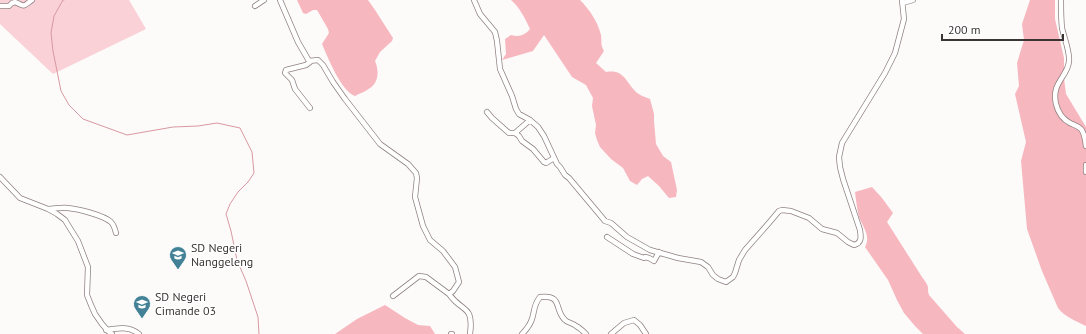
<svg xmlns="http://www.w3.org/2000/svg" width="1086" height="334" viewBox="0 0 1086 334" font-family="'PT Sans',sans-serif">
	<rect width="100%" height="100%" fill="#fdfafa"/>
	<!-- green -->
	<path fill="#f9d1d6" d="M0 0H129L146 29 53 74 0 24Z"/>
	<!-- forest -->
	<path fill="#f7b7bf" d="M297 0H368L375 10 393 38 392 41 380 52 375 61C379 70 379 82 370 88 365 92 360 93 355 96 341 91 328 58 322 44L329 33 328 29 317 10H313L306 14 303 13Z
		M511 0H580C589 9 598 22 601 35 602 42 600 44 604 51L596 63 606 72C624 69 625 81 636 92 639 95 645 97 650 99L654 114V121L656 144 663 156 671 162 677 190 676 197 669 198 659 186 648 176 642 179 637 185 630 181 623 168 611 159 600 147 597 140 595 133 596 125 592 106 593 98 586 85 572 77 544 35 533 51 502 60 506 54 505 39 511 35C519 37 524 36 530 29 525 18 520 8 511 0Z
		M1030 0H1055V19L1064 58V78L1066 94 1086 127V326C1076 321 1065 317 1058 308L1042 271 1027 229 1021 161 1026 142 1015 94 1019 86 1017 63 1024 40 1022 24Z
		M872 187 882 198 893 213 887 222 922 277C924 280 927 283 928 287 928 290 928 292 929 295L957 327 965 334H923L915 326 904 313 897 300 888 280 865 247C871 236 863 227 859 217 857 209 856 200 855 192Z
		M385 305 405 318 418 325 430 326 435 334H335L357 319Z"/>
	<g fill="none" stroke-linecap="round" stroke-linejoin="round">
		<!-- stream -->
		<path stroke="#d799a1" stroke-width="1" d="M64 0H63L54 16 51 33 53 51 61 91 69 105 83 119 127 135 173 127 198 126 217 123 240 128 252 152 254 173 248 182 238 192 230 204 226 214 231 231 237 260 246 281 258 317 259 334"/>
		<defs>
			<path id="minor" d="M280 0 298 42 309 61 318 60 323 65 333 82 345 99 380 144 408 164 416 173 417 178 415 197 423 226 430 240 443 251 455 267 459 282 453 291 449 294C462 313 474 304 470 334
				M474 0 480 14 495 32 497 41 500 69 512 96 516 109 519 114 530 120 538 127 544 136 557 164 560 167 565 175 569 178 605 221 611 223 627 237 650 250 678 258 701 262 708 267 713 275 718 279 726 282 733 277 735 273 739 260 745 250 768 224 779 211 782 210 791 211 809 218 822 229 837 233 848 242 854 245C862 243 861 237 860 230L843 179 840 167 839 157 842 143 885 73 895 53 904 19 902 0
				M1061 0C1061 9 1061 19 1062 28 1064 37 1070 52 1069 61 1068 77 1051 82 1056 104 1058 112 1062 119 1070 123 1074 125 1078 126 1081 129 1085 134 1085 140 1086 146
				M903 3 913 0
				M0 6H9L12 3 15 2C26 7 22 7 32 0
				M255 6 264 0
				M310 62 306 65 286 70 285 73 292 80 295 89 310 108
				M487 112 492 118 509 133H515L519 136 522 141 533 149 544 162 546 163 554 158
				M515 133 530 120
				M1086 165V172
				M0 177 20 198 48 209 57 214 65 220 68 225 78 241 88 267 87 295 91 305 95 314 102 324 108 331 112 334
				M48 209C55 209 61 207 68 208 78 209 103 215 111 222 114 225 115 229 116 233
				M607 237 633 254 644 258 645 257 649 258 654 261 659 252
				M393 296 419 276 426 277 449 294
				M106 330C118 328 129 326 139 334
				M451 334H452
				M522 334C526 330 530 325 532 319 535 310 533 306 540 297 563 294 554 310 565 320 568 323 573 323 576 326 580 328 583 331 586 334
				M611 334 624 323 634 320 640 325 646 334"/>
		</defs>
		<!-- minor casing -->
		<use href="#minor" stroke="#8f8081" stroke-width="6"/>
		<!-- minor -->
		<use href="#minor" stroke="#fff" stroke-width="4.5"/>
	</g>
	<!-- icons -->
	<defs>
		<symbol id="school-pin" viewBox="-11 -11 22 30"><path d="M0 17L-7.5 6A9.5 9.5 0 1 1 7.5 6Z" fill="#438296" stroke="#fff"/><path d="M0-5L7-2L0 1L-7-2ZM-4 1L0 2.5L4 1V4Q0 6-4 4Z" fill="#fff"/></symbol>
	</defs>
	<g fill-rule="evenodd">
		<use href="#school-pin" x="168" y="245" width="20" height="27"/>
		<use href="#school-pin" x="132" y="294" width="20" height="27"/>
	</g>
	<g text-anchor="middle" stroke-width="3" stroke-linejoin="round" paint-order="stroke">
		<!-- poi labels -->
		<g font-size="12" fill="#3b3435" stroke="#fff" text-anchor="start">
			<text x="191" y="252">SD Negeri<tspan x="191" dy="14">Nanggeleng</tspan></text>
			<text x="155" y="301">SD Negeri<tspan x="155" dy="14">Cimande 03</tspan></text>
		</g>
	</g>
	<!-- scale -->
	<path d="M942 34v6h121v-6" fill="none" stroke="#3b3435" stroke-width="2"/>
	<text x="948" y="34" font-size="12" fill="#3b3435" stroke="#ffffff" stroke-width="3" paint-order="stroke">200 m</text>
</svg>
